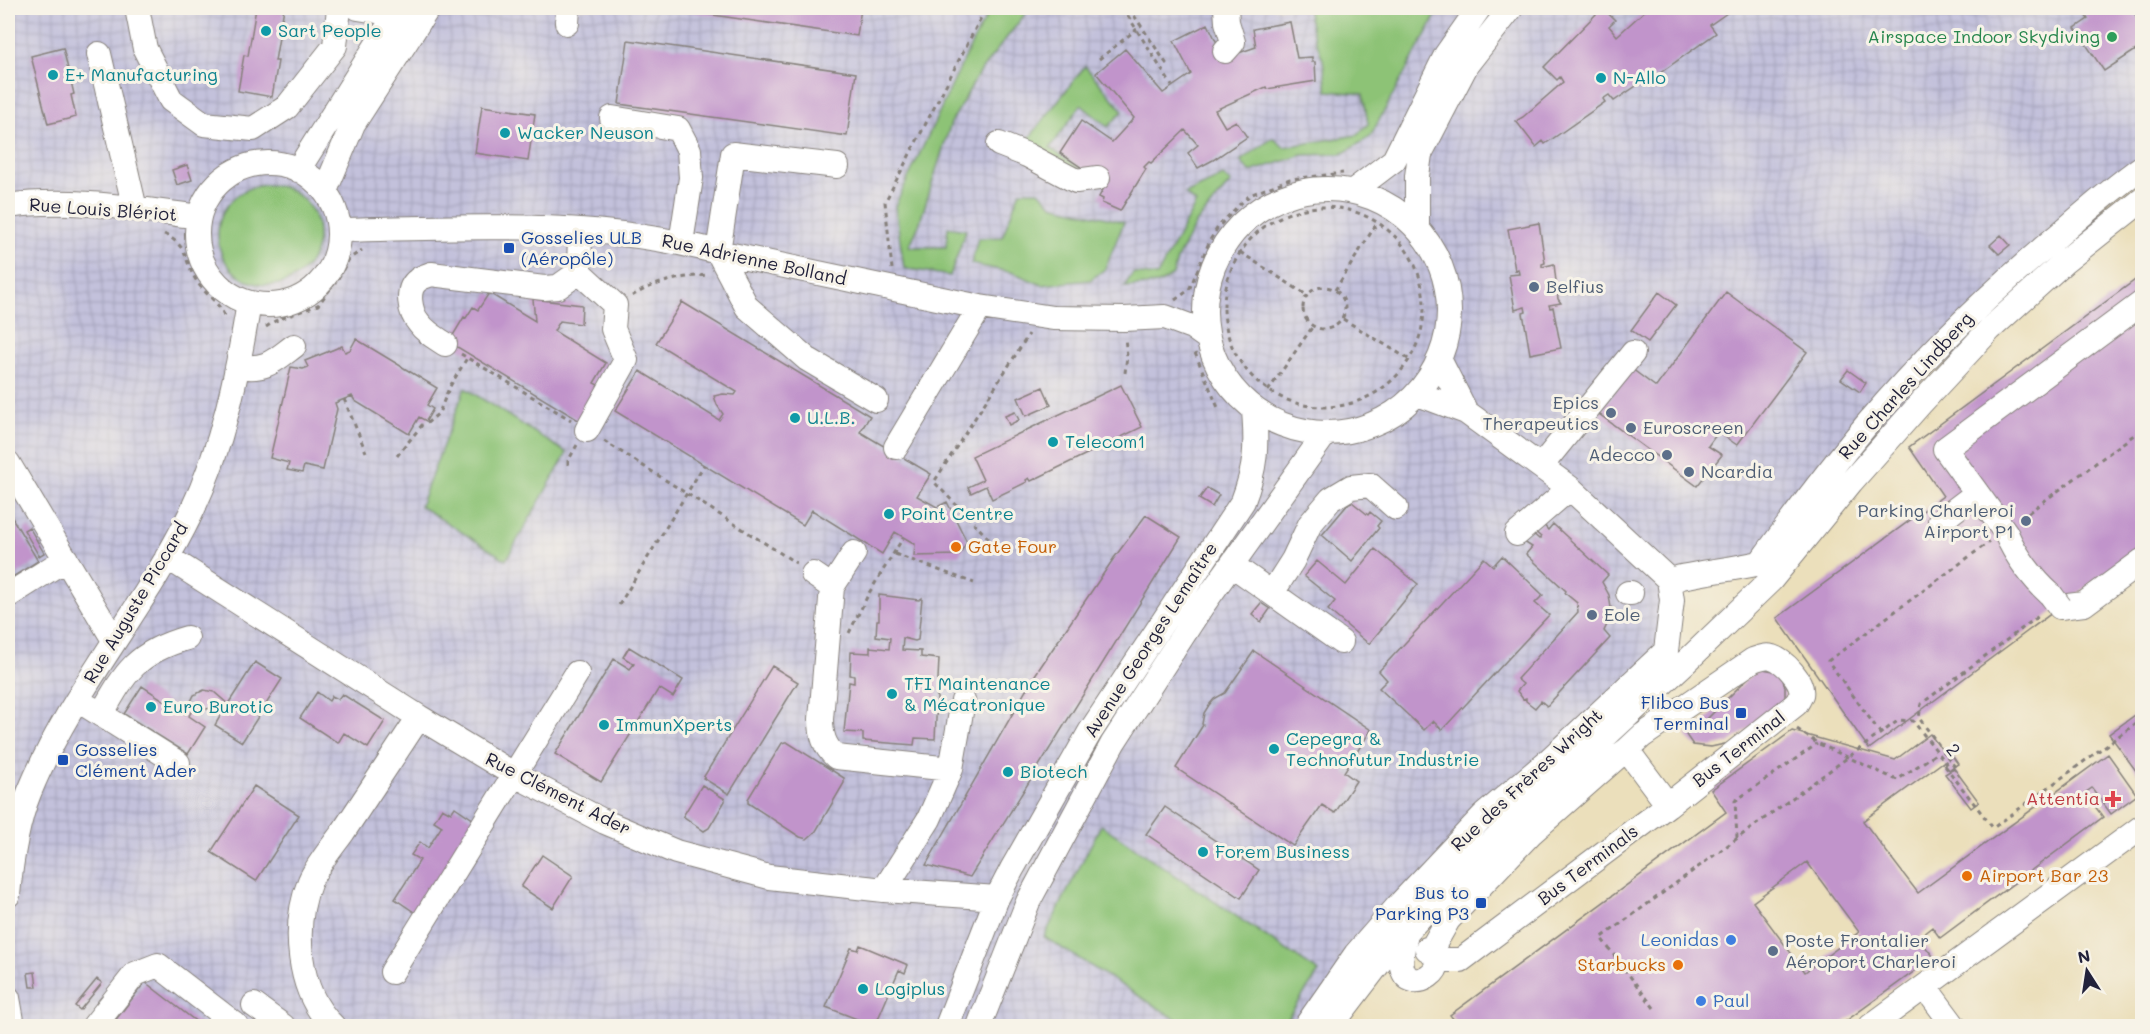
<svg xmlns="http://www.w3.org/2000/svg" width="2150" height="1034" viewBox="0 0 2150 1034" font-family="Mali,sans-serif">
	<defs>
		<pattern id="industrial-grid" width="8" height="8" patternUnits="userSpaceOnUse" patternTransform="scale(1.5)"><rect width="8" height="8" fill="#c3c1db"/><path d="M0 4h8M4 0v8" fill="none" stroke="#a7a6bd"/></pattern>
	</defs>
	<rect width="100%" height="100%" fill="#f7f3e8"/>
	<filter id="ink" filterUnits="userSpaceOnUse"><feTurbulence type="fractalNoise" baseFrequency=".0167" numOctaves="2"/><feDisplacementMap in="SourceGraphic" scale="12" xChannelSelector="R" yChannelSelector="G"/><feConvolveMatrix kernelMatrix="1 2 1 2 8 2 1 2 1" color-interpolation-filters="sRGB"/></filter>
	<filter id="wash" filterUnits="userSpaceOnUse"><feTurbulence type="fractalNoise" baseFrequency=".008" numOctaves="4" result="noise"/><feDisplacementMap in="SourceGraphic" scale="24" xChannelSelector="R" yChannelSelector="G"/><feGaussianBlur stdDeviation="1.35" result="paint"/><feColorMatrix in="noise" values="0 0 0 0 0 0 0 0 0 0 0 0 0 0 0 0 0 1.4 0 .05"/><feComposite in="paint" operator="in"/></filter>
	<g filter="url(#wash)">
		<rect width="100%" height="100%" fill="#ebdfbb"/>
		<!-- industrial -->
		<path fill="url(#industrial-grid)" d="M8 8H2142V165L2022 266 1760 563 1669 580 1666 651 1535 761 1306 1026H8Z"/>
		<!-- green -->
		<path fill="#8dc376" stroke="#587258" stroke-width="1.5" d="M991 8H1030L979 73 951 123 919 225 909 247H946L948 227 966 230 950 276 904 268 895 206 969 49Z
			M1307 8H1440L1370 137 1342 154 1303 155 1250 172 1240 161 1273 138 1284 147 1357 135 1368 124 1363 94 1327 91 1323 60 1312 31Z
			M1085 66 1123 111 1108 127 1081 105 1050 148 1090 175 1023 146Z
			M1223 176 1231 182 1196 223 1177 259 1173 275 1159 284 1124 287 1133 273 1157 276 1196 203 1185 194Z
			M218 235a50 50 0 1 1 100 0a50 50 0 1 1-100 0Z
			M1020 191H1039L1052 205 1124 222 1105 269 1090 280 1042 285 1014 273 971 264 978 238 1002 237Z
			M465 388 567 453 506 560 420 506Z
			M1101 825 1319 972 1282 1026H1187L1044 937Z"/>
		<g id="blocks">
			<!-- building -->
			<path fill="#c194cb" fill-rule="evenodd" d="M256 8H284L275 61H278L272 97 238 91 244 55 248 56Z
				M665 8H861L857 36Z
				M1602 8 1615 20 1609 26 1617 36 1648 8H1722L1727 13 1710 25 1716 33 1653 78 1651 76 1614 101 1609 95 1603 99 1605 102 1545 144 1543 141 1536 147 1516 121 1523 117 1563 82 1560 77 1557 80 1544 67Z
				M2080 8H2131L2142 25V46L2104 71 2075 28 2088 19Z
				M1290 22 1297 58 1312 57V62H1315L1316 81 1267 89 1266 87 1215 110 1225 127 1236 121 1247 137 1213 160 1198 168 1188 153 1198 145 1185 130 1151 163 1149 162 1144 167 1146 169 1120 211 1102 203 1103 199 1099 197 1106 184 1060 153 1081 121 1112 142 1134 118 1096 73 1125 49 1163 93 1191 74 1174 41 1208 24 1224 58 1256 47 1253 29Z
				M628 40 856 73 847 136 619 104Z
				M63 48 74 94 71 95 76 117 48 124 31 56Z
				M482 106 535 114 528 161 475 153Z
				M187 165 192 180 177 185 172 170Z
				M1539 223 1545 263 1542 264V267L1554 264 1558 299 1561 303 1549 305 1550 308 1553 307 1561 348 1530 354 1523 313 1526 312 1525 307 1515 310 1509 275 1519 274 1518 269 1515 270 1508 229Z
				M2001 235 2010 245 1999 254 1990 245Z
				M2142 275V546L1869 749 1777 618 1943 496 1909 447Z
				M1659 292 1676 305 1648 342 1631 330Z
				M1726 292 1807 352 1737 445 1718 432 1708 446 1722 455 1697 486 1599 414 1632 369 1656 387Z
				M489 293 535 321 533 299 582 305 581 324 560 321 554 331 606 363 594 383 604 388 580 421 449 342 464 317 466 318 473 307 478 310Z
				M682 302 870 416 860 432 931 474 917 496 937 507 947 502 967 542 959 555 914 556 915 544 895 532 882 554 812 510 803 525 615 411 640 371 719 420 723 414 717 405 714 396 723 394 735 395 737 392 656 343Z
				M356 339 437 388 427 405 433 409 426 421 419 417 409 434 355 401 352 396 335 403 337 409 323 470 304 466 302 473 287 470 289 463 270 458 291 367 303 369 308 367 305 361 342 346 345 352 350 350Z
				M1848 370 1866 383 1860 392 1841 379Z
				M1121 385 1142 427 1107 444 1106 441 1102 443 1103 446 1031 481 1029 478 1026 480 1027 482 992 499 986 486 971 493 968 487 983 480 972 456Z
				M1043 387 1051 405 1026 416 1018 398Z
				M1015 412 1019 420 1009 425 1005 416Z
				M1207 488 1219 495 1212 507 1199 499Z
				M1352 502 1368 515 1370 512 1381 521 1377 526 1379 528 1352 561 1322 535 1349 503Z
				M8 511 38 561 8 580Z
				M1146 515 1181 537 970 877 926 865 1033 678 1114 558Z
				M1542 523 1548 530 1553 524 1608 575 1602 582 1609 595 1611 608 1610 618 1604 631 1610 638 1547 706 1541 701 1535 708 1526 701V698L1523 699 1517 691 1523 684 1517 679 1578 612 1577 603 1565 593 1566 591 1526 554 1532 547 1524 542 1531 532 1539 539 1541 537 1533 530Z
				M29 527 44 553 39 556 24 530Z
				M1375 549 1418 584 1369 644 1328 610 1335 601 1304 576 1317 561 1346 585Z
				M1502 556 1543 595 1535 603 1549 615 1442 730 1433 721 1424 730 1379 688 1387 680 1379 671 1484 558 1493 566Z
				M879 595 919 600 922 598 918 640 915 641 903 638 902 650 921 651V657L939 659 935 739 915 738 914 745 863 741V733L844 732 849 682 854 683V676L850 675 851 652 870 653V647L889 649 890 638 876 636 877 620H879Z
				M1261 603 1270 609 1261 622 1252 614Z
				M629 647 683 680 673 697 659 688 601 782 555 754 614 659 630 669 634 664 623 657Z
				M1254 651 1371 730 1344 772 1356 781 1335 813 1322 805 1293 846 1176 768 1203 725 1202 724 1204 713 1209 705 1214 699 1225 693Z
				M255 662 282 679 242 742 215 725 225 708 221 706 191 712 189 716 205 727 188 754 124 714 142 686 185 714 194 695 204 690 214 692 228 704Z
				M772 666 798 682 729 794 703 778Z
				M1763 669 1774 671 1782 677 1785 687V697L1781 706 1729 743 1711 747 1693 745 1686 735 1693 730 1695 731 1753 673Z
				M317 692 329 701 332 696 338 699 342 694 385 721 368 748 344 733 338 743 300 718Z
				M2142 710V779L2109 734Z
				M1792 731 1895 760 1930 734 1945 754 1949 751 1958 764 1953 767 1979 802 1971 808 1945 774 1950 771 1943 762 1863 821 1918 893 2108 754 2137 795 2111 814 2092 788 2085 793 2103 817 1940 938 1932 927 1918 938 1934 957 1839 1026H1459L1450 1015 1726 812 1711 790ZM1807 862 1859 932 1805 972 1753 902Z
				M785 742H787L844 778V783L816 831 807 839 800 837 748 803V799L782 743Z
				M702 785 725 799V801L709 828 704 831 683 816Z
				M254 786 299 815 256 881 211 852Z
				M455 807 477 822 417 914 395 899 420 860 411 855 420 842 428 848 442 826 434 821 442 808 451 813Z
				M1165 807 1259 870 1241 898 1146 834Z
				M542 855 573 876 553 908 521 887Z
				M860 945 908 965 905 973 899 970 875 1026 826 1007 851 948 858 950Z
				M35 972 37 987H30L28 973Z
				M97 979 102 983 80 1010 75 1006Z
				M145 982 202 1026H111Z"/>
		</g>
	</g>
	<g filter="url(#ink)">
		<use href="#blocks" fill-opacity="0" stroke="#86807b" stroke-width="1.5"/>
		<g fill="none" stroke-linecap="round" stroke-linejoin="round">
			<defs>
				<path id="minor" d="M137 8 145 49 171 100 204 124 253 129 287 107 335 46 339 8
					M358 8 395 14
					M567 23 568 8
					M1225 51 1233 42 1227 22 1226 8
					M99 54 135 209
					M612 118 678 129 689 150 691 178 681 243
					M999 144 1027 155 1076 181 1098 178
					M197 234a71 71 0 1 1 142 0a71 71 0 1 1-142 0Z
					M837 166 733 154 718 252 747 307 807 359 876 400
					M298 170 400 8
					M1205 311a122 122 0 1 1 244 0a122 122 0 1 1-244 0Z
					M325 191 353 124 428 8
					M1353 191 1394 160 1446 55 1479 8
					M8 206C70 197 137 209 199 217
					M1417 225V176L1420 154 1467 64 1511 8
					M339 230C465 227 595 219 718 252L980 307 1053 318 1124 319 1165 317 1192 327 1206 337
					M579 272 615 305 613 329 626 360 587 430
					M445 344C436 338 425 332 419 323 410 313 405 289 418 280 421 277 427 276 431 274L544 288 558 287 579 272 580 230
					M1440 361 1466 412
					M239 366C265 371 274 361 294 346
					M1418 394 1466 412 1570 488 1669 580
					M896 447 980 307
					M8 463 114 640
					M1541 466 1633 353
					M1940 521 1977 493
					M1517 534 1570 488
					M167 557 419 717 515 775 605 822 676 852 769 877 884 890 997 898
					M1232 565 1341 642
					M813 574 832 587 821 719C821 735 824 746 836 757L951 769
					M1669 580C1699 572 1729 570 1760 563 1795 515 1831 467 1869 422 1925 356 1988 295 2054 239 2083 214 2111 189 2142 167
					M832 587 854 553
					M1272 593 1293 560 1310 524 1331 499 1351 487 1370 485 1396 508
					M1628 593H1631
					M9 595 66 559
					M2051 595C2033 579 2015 555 2006 533L1945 449 2142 303
					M2060 607 2084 604 2142 561
					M89 707 178 763
					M101 715C125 672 137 652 187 638
					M1627 750 1642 736 1753 660C1759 658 1765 655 1772 657 1784 661 1804 681 1801 695 1801 696 1796 704 1796 704L1668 805
					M884 890 929 819 951 769 963 701
					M8 895C11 861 16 825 29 793 70 692 144 610 191 513 223 446 237 375 249 303
					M1406 933C1404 944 1400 956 1402 967 1409 999 1458 965 1427 949
					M1431 950 1448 920 1531 833 1616 758 1627 750 1668 805 1461 960H1436
					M392 972 577 673
					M1925 987 1954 1026
					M8 998 13 1026
					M254 1005 283 1026
					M94 1026 135 974 158 965 236 1025
					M333 1026C297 992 292 926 310 881 317 865 333 846 343 832 368 794 394 755 419 717
					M947 1026 997 898 1012 869 1090 732 1243 501C1256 467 1257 447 1254 411
					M979 1026 1028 902 1113 743 1202 606 1325 434
					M1306 1026 1356 954 1398 906 1483 816 1547 762 1666 651 1672 600 1669 580
					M1331 1026 1383 958 1464 869 1510 824 1689 659 1771 580 1851 482 1921 403 1990 329 2064 262 2142 200
					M1871 1026 2142 827"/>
			</defs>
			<!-- minor casing -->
			<use href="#minor" stroke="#86807b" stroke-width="26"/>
			<!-- path -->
			<path stroke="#86807b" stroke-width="3" stroke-dasharray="4.5 4.5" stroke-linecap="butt" d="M1123 8 1172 86
				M1129 8 1166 63 1161 66
				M1099 59 1137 29
				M1224 307a100 100 0 1 1 200 0a100 100 0 1 1-200 0Z
				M164 234C190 247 183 260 196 280 204 294 220 302 225 318
				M1240 252 1308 296
				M892 269 885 202 986 8
				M1303 308a21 21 0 1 1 42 0a21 21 0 1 1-42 0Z
				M1335 290 1377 223
				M632 296C655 282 682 276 709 275
				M1175 300 1189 290 1210 240 1218 227 1239 205 1250 195 1290 179 1343 173
				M1343 319 1410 360
				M266 327 275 321 318 305 337 280 349 259 362 250
				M1195 353 1219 410
				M461 354 571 420
				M1125 373 1127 356 1125 338
				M1268 391 1313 326
				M344 399 366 452
				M604 441 796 563
				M397 456 422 425 426 424 439 413 449 388 467 358
				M568 465V461L577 445
				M2021 518 2142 429
				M995 545 934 482 1029 334
				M895 554 974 583
				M619 605 704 465
				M849 633 869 593 903 538
				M1797 729 1817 743 1897 780 1937 753
				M1881 734 1828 661 1989 542
				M1945 766 1993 828 2142 719
				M1955 767 1919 718 1921 704 2040 615
				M1737 838 1735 801 1817 744
				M1654 1008 1601 938 1899 720 1913 721 1951 769 1955 767"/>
			<!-- minor -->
			<use href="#minor" stroke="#fff" stroke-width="24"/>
			<defs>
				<path id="minor-bridge" d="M2051 595 2060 607"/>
			</defs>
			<!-- minor-bridge casing -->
			<use href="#minor-bridge" stroke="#86807b" stroke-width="26" stroke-linecap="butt"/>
			<!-- minor-bridge -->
			<use href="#minor-bridge" stroke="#fff" stroke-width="24"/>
		</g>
	</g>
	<!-- markers -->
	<g fill="#0f9aa8" stroke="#f7f3e8" stroke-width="2">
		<circle cx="266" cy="31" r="6"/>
		<circle cx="53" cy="75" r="6"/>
		<circle cx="1601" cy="78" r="6"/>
		<circle cx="505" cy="133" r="6"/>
		<circle cx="795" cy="418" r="6"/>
		<circle cx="1053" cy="442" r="6"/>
		<circle cx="889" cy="514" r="6"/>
		<circle cx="892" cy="694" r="6"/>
		<circle cx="151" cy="707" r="6"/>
		<circle cx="604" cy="725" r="6"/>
		<circle cx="1274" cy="749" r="6"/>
		<circle cx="1008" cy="772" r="6"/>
		<circle cx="1203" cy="852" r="6"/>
		<circle cx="863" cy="989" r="6"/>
	</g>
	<circle fill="#2e9e5b" stroke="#f7f3e8" stroke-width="2" cx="2112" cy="37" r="6"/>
	<g fill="#1a4fb4" stroke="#f7f3e8" stroke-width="2">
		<rect x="503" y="242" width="12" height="12" rx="3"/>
		<rect x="1735" y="707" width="12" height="12" rx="3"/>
		<rect x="57" y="754" width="12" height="12" rx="3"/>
		<rect x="1475" y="897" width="12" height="12" rx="3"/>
	</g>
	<g fill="#5c6f8a" stroke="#f7f3e8" stroke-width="2">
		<circle cx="1534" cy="287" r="6"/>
		<circle cx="1611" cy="413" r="6"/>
		<circle cx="1631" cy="428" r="6"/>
		<circle cx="1667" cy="455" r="6"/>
		<circle cx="1689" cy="472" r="6"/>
		<circle cx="2026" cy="521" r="6"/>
		<circle cx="1592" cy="615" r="6"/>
		<circle cx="1773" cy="951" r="6"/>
	</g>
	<g fill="#e8710a" stroke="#f7f3e8" stroke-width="2">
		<circle cx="956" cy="547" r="6"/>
		<circle cx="1967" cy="876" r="6"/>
		<circle cx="1678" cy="965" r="6"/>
	</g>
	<path fill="#e0444e" stroke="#f7f3e8" stroke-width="2" d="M2110 790h6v6h6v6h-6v6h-6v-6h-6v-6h6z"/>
	<g fill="#3f7fe0" stroke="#f7f3e8" stroke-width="2">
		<circle cx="1731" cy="940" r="6"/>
		<circle cx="1701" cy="1001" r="6"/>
	</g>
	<g text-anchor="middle" stroke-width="6" stroke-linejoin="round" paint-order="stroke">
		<!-- culture labels -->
		<g font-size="18" fill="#0d838f" stroke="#f7f3e8" text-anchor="start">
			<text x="278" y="37">Sart People</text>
			<text x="65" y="81">E+ Manufacturing</text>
			<text x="1613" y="84">N-Allo</text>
			<text x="517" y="139">Wacker Neuson</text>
			<text x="807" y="424">U.L.B.</text>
			<text x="1065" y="448">Telecom1</text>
			<text x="901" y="520">Point Centre</text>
			<text x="904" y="690">TFI Maintenance<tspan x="904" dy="21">&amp; Mécatronique</tspan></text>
			<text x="163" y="713">Euro Burotic</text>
			<text x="616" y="731">ImmunXperts</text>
			<text x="1286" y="745">Cepegra &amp;<tspan x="1286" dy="21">Technofutur Industrie</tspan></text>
			<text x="1020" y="778">Biotech</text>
			<text x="1215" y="858">Forem Business</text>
			<text x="875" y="995">Logiplus</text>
		</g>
		<!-- leisure labels -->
		<g font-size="18" fill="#27864d" stroke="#f7f3e8" text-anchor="end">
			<text x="2100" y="43">Airspace Indoor Skydiving</text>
		</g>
		<!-- street labels -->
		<g font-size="18" fill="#22223b" stroke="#f7f3e8">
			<text transform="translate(103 210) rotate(4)" y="6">Rue Louis Blériot</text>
			<text transform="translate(754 260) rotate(12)" y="6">Rue Adrienne Bolland</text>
			<text transform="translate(1906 386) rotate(-48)" y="6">Rue Charles Lindberg</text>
			<text transform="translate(136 603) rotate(-59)" y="6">Rue Auguste Piccard</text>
			<text transform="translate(1151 640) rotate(-57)" y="6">Avenue Georges Lemaître</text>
			<text transform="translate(1739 749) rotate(-38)" y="6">Bus Terminal</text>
			<text transform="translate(1953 750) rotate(52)" y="6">2</text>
			<text transform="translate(1527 780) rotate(-43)" y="6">Rue des Frères Wright</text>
			<text transform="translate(558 794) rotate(27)" y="6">Rue Clément Ader</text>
			<text transform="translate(1588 865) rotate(-37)" y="6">Bus Terminals</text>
		</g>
		<!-- transit labels -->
		<g font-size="18" fill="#164399" stroke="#f7f3e8" text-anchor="start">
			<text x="521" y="244">Gosselies ULB<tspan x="521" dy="21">(Aéropôle)</tspan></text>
			<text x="1729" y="709" text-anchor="end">Flibco Bus<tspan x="1729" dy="21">Terminal</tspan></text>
			<text x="75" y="756">Gosselies<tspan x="75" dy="21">Clément Ader</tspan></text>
			<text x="1469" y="899" text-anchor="end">Bus to<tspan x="1469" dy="21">Parking P3</tspan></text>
		</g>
		<!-- service labels -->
		<g font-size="18" fill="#4e5e75" stroke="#f7f3e8" text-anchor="start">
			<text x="1546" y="293">Belfius</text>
			<text x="1599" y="409" text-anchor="end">Epics<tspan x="1599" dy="21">Therapeutics</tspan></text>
			<text x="1643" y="434">Euroscreen</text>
			<text x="1655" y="461" text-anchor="end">Adecco</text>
			<text x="1701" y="478">Ncardia</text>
			<text x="2014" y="517" text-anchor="end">Parking Charleroi<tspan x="2014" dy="21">Airport P1</tspan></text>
			<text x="1604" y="621">Eole</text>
			<text x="1785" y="947">Poste Frontalier<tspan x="1785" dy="21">Aéroport Charleroi</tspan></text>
		</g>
		<!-- food labels -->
		<g font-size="18" fill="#c56008" stroke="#f7f3e8" text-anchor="start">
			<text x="968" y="553">Gate Four</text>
			<text x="1979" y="882">Airport Bar 23</text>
			<text x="1666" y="971" text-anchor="end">Starbucks</text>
		</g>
		<!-- health labels -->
		<g font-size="18" fill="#be3a42" stroke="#f7f3e8" text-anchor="end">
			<text x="2100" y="805">Attentia</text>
		</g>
		<!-- shop labels -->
		<g font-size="18" fill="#366cbe" stroke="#f7f3e8" text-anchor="end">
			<text x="1719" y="946">Leonidas</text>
			<text x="1713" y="1007" text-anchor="start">Paul</text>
		</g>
	</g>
	<!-- margin -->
	<rect width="2150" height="1034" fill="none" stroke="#f7f3e8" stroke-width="30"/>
	<!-- north arrow -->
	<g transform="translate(2087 971) rotate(348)" stroke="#f7f3e8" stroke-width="4.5" paint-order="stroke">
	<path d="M0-4.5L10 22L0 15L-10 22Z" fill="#22223b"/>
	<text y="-9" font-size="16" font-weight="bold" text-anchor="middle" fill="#22223b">N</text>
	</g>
</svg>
